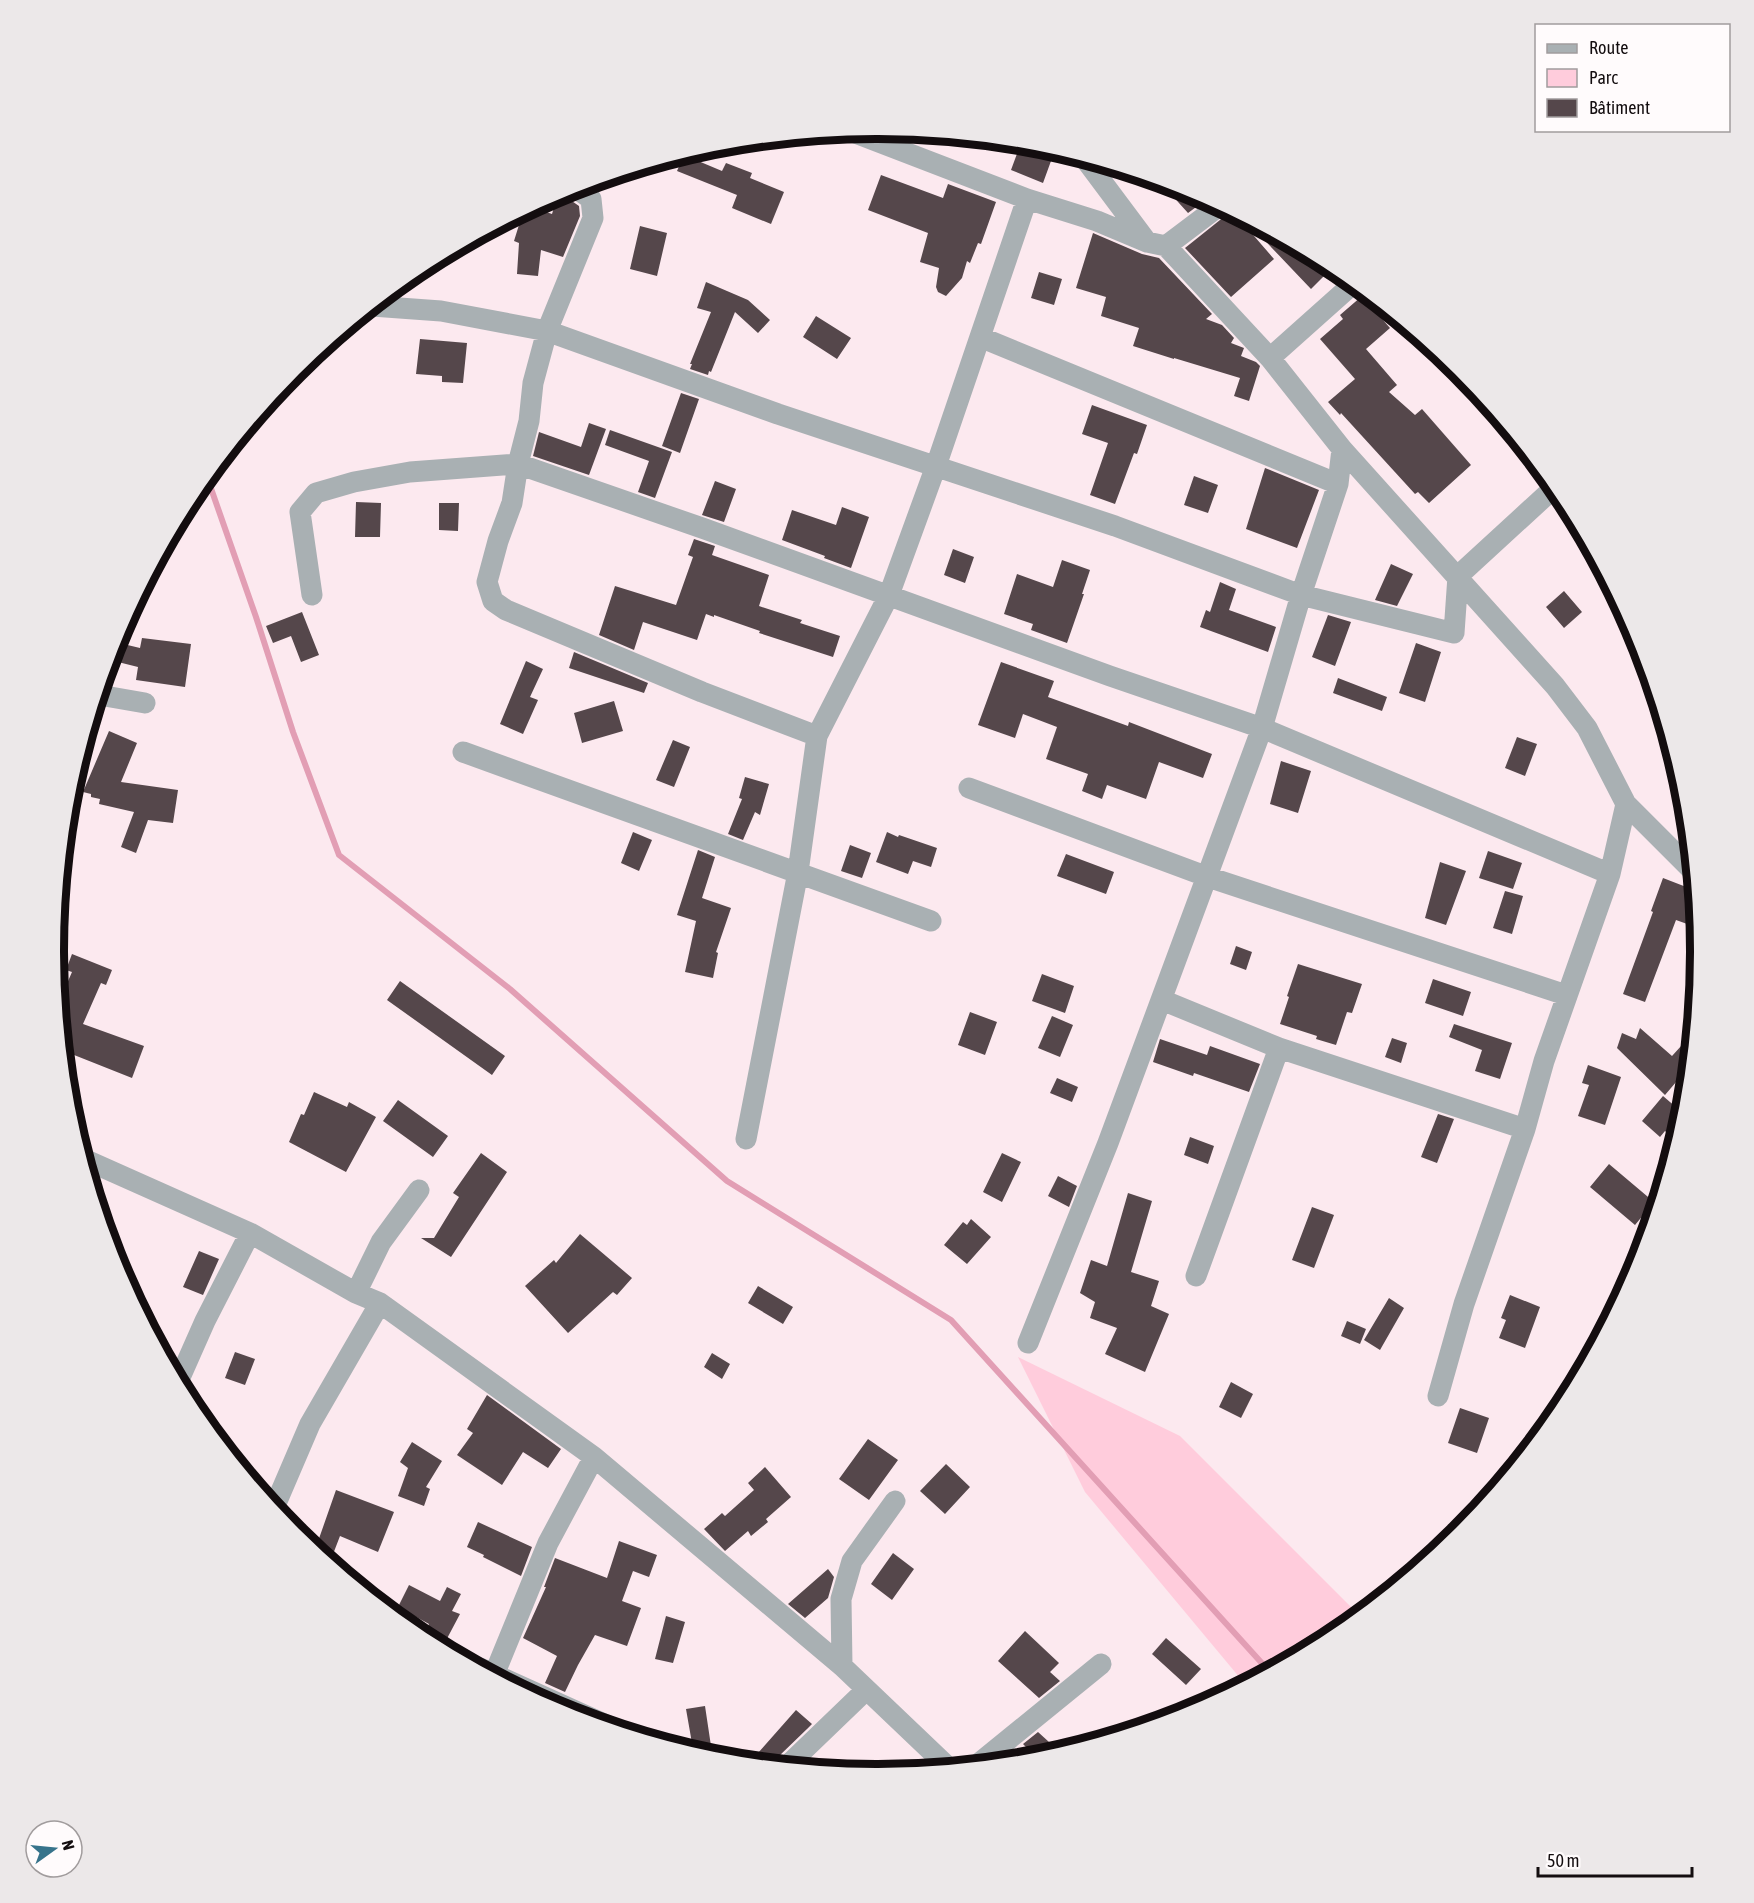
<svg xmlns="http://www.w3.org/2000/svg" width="1754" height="1903" viewBox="0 0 1754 1903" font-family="'Asap Condensed',sans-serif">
	<rect width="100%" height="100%" fill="#fce9ef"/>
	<!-- green -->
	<path fill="#ffccdc" d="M1018 1357 1180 1436 1353 1609 1358 1617 1334 1636 1245 1684 1085 1492Z"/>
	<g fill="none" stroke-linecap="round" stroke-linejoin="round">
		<!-- stream -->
		<path stroke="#e29eb4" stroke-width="6" d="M207 477 256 617 293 732 339 855 510 989 727 1181 951 1320 1269 1671"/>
	</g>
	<!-- building -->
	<path fill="#55474b" d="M1021 143 1038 144 1055 150 1043 183 1011 170Z
		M684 155 722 171 726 163 752 173 750 178 784 192 771 224 732 208 737 195 677 171Z
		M881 175 943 198 948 184 996 202 981 244 978 243 970 263 967 261 962 278 946 296 938 292 936 287 939 268 920 262 928 233 868 210Z
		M1160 182 1192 191 1207 199 1188 213Z
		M558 194 566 197 579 206 580 216 563 257 541 250 538 276 517 274 519 243 514 241 523 212 532 207 552 214Z
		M1230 212 1235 214 1274 259 1231 297 1185 248Z
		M1254 224 1329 264 1333 267 1311 289 1252 227Z
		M640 226 667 233 657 276 630 269Z
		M1093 233 1142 254 1159 258 1212 314 1206 319 1222 325 1234 338 1231 343 1244 348 1241 356 1256 362 1260 366 1249 401 1234 396 1240 378 1174 358V359L1133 346 1139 328 1101 316 1106 297 1076 288Z
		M1039 272 1062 279 1054 305 1031 298Z
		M706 282 748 300 770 320 758 333 735 312 711 372 709 371 708 375 690 369 692 364H690L711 312 697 308Z
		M1362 296 1390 328 1366 349 1397 385 1389 392 1415 415 1422 409 1471 465 1429 503 1418 492 1415 494 1341 413 1340 415 1328 402 1355 379 1320 339 1343 319 1340 315Z
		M816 316 851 338 837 359 803 337Z
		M420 339 467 343 463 383 442 382V376L416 374Z
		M681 393 699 399 680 453 662 446Z
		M1092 405 1147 425 1137 454 1134 453 1115 504 1090 495 1108 443 1082 434Z
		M589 423 606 429 589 475 533 456 539 432 581 447Z
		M610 430 672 452 655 498 638 492 649 461 605 445Z
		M1265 468 1319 490 1297 548 1246 529Z
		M1194 476 1218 485 1208 513 1184 505Z
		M715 481 736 489 724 522 702 515Z
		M356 502 381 503 380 537H355Z
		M439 503H459L458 531 439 530Z
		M842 507 869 517 851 568 824 558 825 556 782 540 792 510 836 525Z
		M694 539 715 546 712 555 769 575 759 606 802 620 800 623 840 636 833 657 759 633 760 631 714 615V617L706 614 697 640 643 622 634 650 599 635 615 586 676 605 693 557 688 555Z
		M953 549 974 557 965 583 944 575Z
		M1062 560 1090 570 1082 594H1084L1067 643 1031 630 1033 624 1004 614 1017 574 1053 587Z
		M1391 564 1413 574 1397 606 1375 600Z
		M1220 582 1236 589 1229 610 1276 627 1268 652 1200 627 1206 610 1210 612Z
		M1564 591 1582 612 1564 628 1546 607Z
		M302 612 319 655 301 662 291 636 273 643 266 626Z
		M1328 615 1351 622 1335 666 1312 657Z
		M142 638 191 644 185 687 136 680 138 667 110 660 115 642 140 648Z
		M1416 643 1441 652 1425 702 1399 693Z
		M574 652 648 683 644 693 569 668Z
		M526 661 543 669 530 697 538 700 523 734 500 724Z
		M1001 662 1054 681 1048 697 1128 726 1129 722 1212 754 1203 778 1159 762 1146 799 1107 785 1102 799 1082 791 1088 774 1046 759 1057 727 1023 714 1015 738 978 725Z
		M1338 678 1387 697 1382 711 1333 693Z
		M614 701 623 731 582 743 574 713Z
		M109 731 137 743 121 782 178 790 173 823 148 820 136 853 121 847 134 812 99 804 100 799 91 797V794L83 792Z
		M1517 737 1537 744 1525 776 1505 768Z
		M673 740 690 747 674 787 656 780Z
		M1281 761 1311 771 1298 813 1270 804Z
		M745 777 769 784 760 815 755 812 743 840 728 834 742 799 739 798Z
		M633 832 652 840 639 871 621 863Z
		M887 832 898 837 899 835 937 848 931 867 913 861 908 874 876 862Z
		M850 845 871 853 862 878 841 871Z
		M698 850 715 857 702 898 731 908 716 952 718 953 713 978 685 972 696 921 677 915Z
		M1488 851 1522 863 1513 889 1479 878Z
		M1066 854 1114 872 1106 894 1057 876Z
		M1440 862 1466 871 1446 925 1425 918Z
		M1663 878 1694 890 1696 910 1690 925 1676 920 1645 1002 1623 994 1653 912 1651 911Z
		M1505 891 1523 896 1512 934 1493 928Z
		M1236 946 1252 952 1246 970 1230 964Z
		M72 954 112 970 106 985 101 983 83 1024 144 1046 132 1078 64 1051 59 1002 72 972 66 970Z
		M1298 964 1362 984 1352 1013 1347 1012 1336 1045 1316 1039 1317 1036 1280 1024 1289 997 1287 996Z
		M1042 974 1074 986 1065 1013 1032 1001Z
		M1433 979 1471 992 1463 1016 1425 1003Z
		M400 981 505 1056 492 1075 387 1000Z
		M970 1012 997 1022 985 1055 958 1045Z
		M1052 1016 1073 1025 1060 1057 1038 1048Z
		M1454 1024 1512 1043 1500 1079 1475 1071 1482 1050 1449 1037Z
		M1640 1028 1672 1056 1692 1034 1688 1068 1665 1095 1617 1048 1622 1033 1636 1039Z
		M1392 1038 1407 1043 1401 1063 1385 1057Z
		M1160 1039 1207 1055 1210 1046 1260 1064 1249 1092 1194 1073 1193 1076 1153 1062Z
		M1588 1065 1621 1077 1605 1125 1578 1116 1589 1085 1582 1083Z
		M1057 1078 1078 1087 1072 1102 1050 1093Z
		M314 1092 347 1107 349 1102 376 1117 346 1172 289 1142 301 1114 304 1115Z
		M1663 1096 1684 1114 1676 1141 1665 1131 1660 1137 1642 1121Z
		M398 1100 448 1136 433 1157 383 1121Z
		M1438 1114 1454 1119 1437 1163 1421 1157Z
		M1190 1137 1214 1146 1208 1164 1184 1155Z
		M481 1153 507 1172 451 1257 421 1238H434L459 1197 453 1193Z
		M1002 1153 1021 1162 1002 1202 983 1192Z
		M1609 1164 1654 1202 1635 1225 1590 1187Z
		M1058 1176 1077 1186 1069 1207 1048 1196Z
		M1128 1193 1152 1201 1131 1272 1159 1281 1151 1306 1169 1314 1145 1372 1105 1354 1117 1328 1090 1318 1095 1302 1080 1293 1091 1260 1107 1266Z
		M1312 1207 1334 1215 1314 1268 1292 1260Z
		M971 1219 991 1237 967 1264 944 1245 963 1222 967 1225Z
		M580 1234 632 1278 617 1295 613 1292 568 1333 525 1286 554 1260 556 1263Z
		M199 1251 219 1259 203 1295 183 1287Z
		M758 1286 793 1307 783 1324 748 1303Z
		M1510 1295 1540 1307 1525 1348 1499 1338 1506 1320 1501 1318Z
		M1389 1298 1404 1308 1380 1350 1364 1340Z
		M1347 1321 1366 1329 1360 1344 1341 1336Z
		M235 1352 255 1359 245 1385 225 1378Z
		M712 1353 730 1364 722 1379 704 1367Z
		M1231 1382 1253 1394 1241 1418 1219 1407Z
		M487 1395 561 1449 548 1468 523 1452 502 1485 457 1455 473 1433 467 1429Z
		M1460 1408 1489 1418 1477 1453 1448 1443Z
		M868 1439 898 1460 869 1500 839 1479Z
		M412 1442 442 1461 426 1487 430 1489 424 1506 398 1496 408 1468 400 1462Z
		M946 1464 970 1487 945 1514 920 1491Z
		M765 1467 791 1497 766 1519 768 1522 751 1536 748 1531 725 1551 704 1529 722 1513 725 1516 754 1490 748 1483Z
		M336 1490 394 1512 378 1552 340 1536 330 1562 315 1550Z
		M478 1522 532 1547 521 1576 483 1557 484 1555 467 1547Z
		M619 1541 657 1555 649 1577 633 1571 622 1601 641 1608 627 1646 595 1635 578 1665 565 1692 545 1683 557 1656 523 1638 546 1587H544L555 1558 607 1578Z
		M893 1553 914 1569 892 1600 871 1584Z
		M828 1569 834 1577 828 1598 805 1618 788 1604Z
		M409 1585 440 1601 447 1587 461 1594 452 1611 460 1614 442 1648 422 1637 429 1624 398 1607Z
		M666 1616 685 1622 673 1663 655 1659Z
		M1025 1631 1059 1663 1050 1672 1060 1681 1039 1698 998 1661Z
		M1166 1638 1201 1669 1186 1685 1152 1654Z
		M705 1706 711 1746 693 1749 686 1709Z
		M796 1710 812 1724 807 1729 778 1757 775 1764 750 1762Z
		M1038 1732 1060 1752 1033 1759 1024 1749 1026 1747 1023 1744Z"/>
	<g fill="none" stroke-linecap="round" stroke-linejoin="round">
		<!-- minor -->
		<path stroke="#a9b0b3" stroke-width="21" d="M850 131 1027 199 1097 221 1147 242
			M1085 159 1147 242 1166 246 1270 358 1342 449 1555 686 1587 728 1626 804 1692 870
			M574 187 591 199 593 218 547 331 533 383 529 421 518 464 512 503 498 541 487 582 493 601 506 610 702 692 817 736
			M1166 246 1219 206
			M372 306 441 311 547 331 778 414 1115 526 1301 595 1454 633 1458 576 1555 487
			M980 337 1338 484
			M1270 358 1354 283
			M312 595 300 512 316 493 354 482 410 472 518 464 705 529 1110 676 1262 728 1610 874
			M99 695 145 703
			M463 752 931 921
			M969 788 1208 877 1566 995
			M1162 1000 1279 1048 1525 1129
			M746 1139 798 872 817 736 889 595 936 466 1027 199
			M84 1159 250 1233 356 1293 380 1303 594 1457 842 1666 948 1767
			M1196 1276 1279 1048
			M356 1293 381 1242 419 1190
			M1028 1343 1108 1143 1262 728 1301 595 1338 484 1342 449
			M178 1382 205 1321 250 1233
			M1438 1396 1464 1304 1525 1129 1544 1061 1610 874 1626 804
			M274 1508 310 1424 380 1303
			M842 1666 841 1599 852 1561 895 1501
			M480 1668 611 1727
			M494 1675 548 1543 594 1457
			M977 1765 1101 1664
			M787 1766 866 1690"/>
	</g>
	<!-- crop -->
	<path d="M0 0H1754V1903H0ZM876 139H878A812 812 0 0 1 1690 951V952A812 812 0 0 1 878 1764H876A812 812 0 0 1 64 952V951A812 812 0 0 1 876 139Z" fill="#ece8e9" fill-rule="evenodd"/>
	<path fill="none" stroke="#130d0f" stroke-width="8" d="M876 139H878A812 812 0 0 1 1690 951V952A812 812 0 0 1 878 1764H876A812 812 0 0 1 64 952V951A812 812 0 0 1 876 139Z"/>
	<!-- legend -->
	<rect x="1535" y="24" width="195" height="108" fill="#fffbfc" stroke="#a19c9d" stroke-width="1.5"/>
	<rect x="1547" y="44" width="30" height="9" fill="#a9b0b3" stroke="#a19c9d" stroke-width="1.5"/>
	<text x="1589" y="54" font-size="18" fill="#130d0f">Route</text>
	<rect x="1547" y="69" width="30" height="18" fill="#ffccdc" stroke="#a19c9d" stroke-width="1.5"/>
	<text x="1589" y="84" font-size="18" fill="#130d0f">Parc</text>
	<rect x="1547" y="99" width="30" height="18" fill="#55474b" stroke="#a19c9d" stroke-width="1.5"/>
	<text x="1589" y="114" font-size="18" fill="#130d0f">Bâtiment</text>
	<!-- north arrow -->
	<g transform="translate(54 1849) rotate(75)"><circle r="28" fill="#fffbfc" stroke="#a19c9d" stroke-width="1.5"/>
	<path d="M0-4.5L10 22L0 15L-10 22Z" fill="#37738b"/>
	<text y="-9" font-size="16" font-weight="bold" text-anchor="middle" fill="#130d0f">N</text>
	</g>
	<!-- scale -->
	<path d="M1538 1867v9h154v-9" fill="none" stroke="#130d0f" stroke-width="3"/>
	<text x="1547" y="1867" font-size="18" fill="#130d0f" stroke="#fffbfc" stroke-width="4.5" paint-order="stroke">50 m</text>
</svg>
